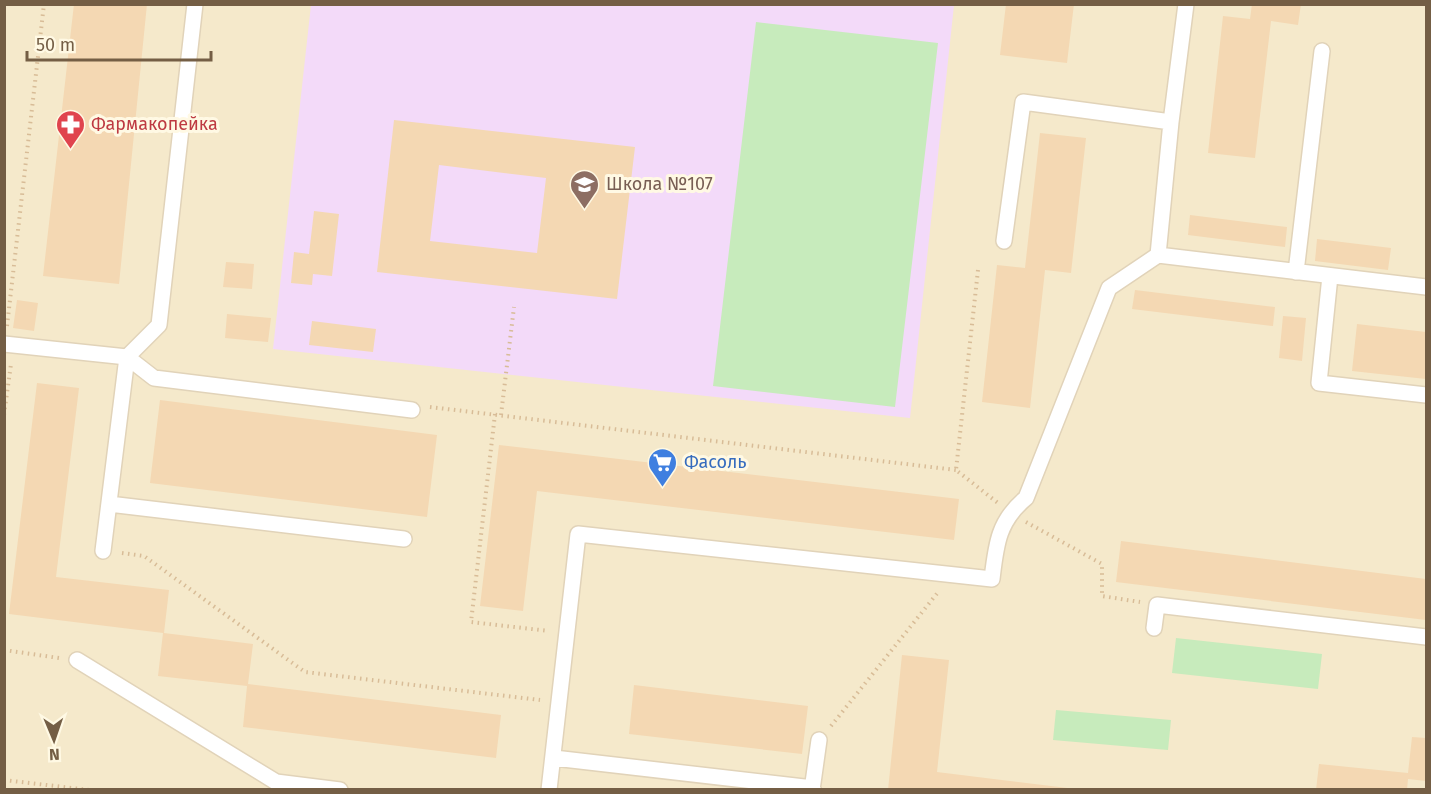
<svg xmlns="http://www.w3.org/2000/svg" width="1431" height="794" viewBox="0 0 1431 794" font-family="'Fira Sans',sans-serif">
	<rect width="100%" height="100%" fill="#fdf6dd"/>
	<!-- residential -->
	<path fill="#f5e9cb" d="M5 5H1426V789L5 790Z"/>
	<!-- education -->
	<path fill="#f3daf9" d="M311 5H954L910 418 273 349Z"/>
	<!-- green -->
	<path fill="#c7ebbc" d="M756 22 938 43 895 407 713 386Z
		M1176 638 1322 654 1318 689 1172 673Z
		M1056 710 1171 720 1168 750 1053 740Z"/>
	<!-- building -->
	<path fill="#f4d8b3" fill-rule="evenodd" d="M74 4H147L119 284 43 276Z
		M1006 4H1074L1067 63 1000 55Z
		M1252 4H1301L1298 25 1271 21 1255 158 1208 153 1223 16 1250 19Z
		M394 120 635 147 617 299 377 272ZM439 165 546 178 537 253 430 241Z
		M1040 133 1086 138 1071 273 1045 270 1030 408 982 402 997 265 1025 268Z
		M314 211 339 214 332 276 313 274 312 285 291 283 294 252 309 254Z
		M1190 215 1287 227 1285 247 1188 235Z
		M1317 239 1391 248 1388 270 1315 261Z
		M226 262 254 264 252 289 223 287Z
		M1135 290 1275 307 1273 326 1132 309Z
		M17 300 38 303 34 331 13 328Z
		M227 314 271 318 268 342 225 338Z
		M1283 316 1306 318 1302 361 1279 358Z
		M312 321 376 329 373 352 309 345Z
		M1357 324 1426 332V379L1352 371Z
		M37 383 79 388 56 577 169 590 164 633 253 644 248 684 501 715 496 758 243 727 247 686 158 676 163 633 9 614Z
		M160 400 437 435 427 517 150 483Z
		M499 445 959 499 954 540 537 491 523 611 480 606Z
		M1121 541 1426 579V620L1116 582Z
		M902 655 949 660 937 772 1084 790H888Z
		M634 685 808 706 802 754 629 734Z
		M1412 737 1426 738V781L1408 779 1407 790H1316L1319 764 1408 773Z"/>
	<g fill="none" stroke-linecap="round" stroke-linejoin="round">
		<defs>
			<path id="service" d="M1171 122 1186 4
				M1004 241 1023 102 1171 122 1158 255 1426 287
				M1296 272 1322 51
				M1330 276 1319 383 1426 395
				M4 344 127 357 159 325 195 4
				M109 504 404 539
				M103 551 127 357 154 378 412 410
				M1154 628 1157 605 1426 637
				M77 660 276 782 340 790
				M554 758 813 788
				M549 790 578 534 992 579C996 545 998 521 1026 498L1109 288 1158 255
				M812 790 819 740"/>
		</defs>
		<!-- service casing -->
		<use href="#service" stroke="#e1d3b9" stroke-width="18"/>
		<!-- path -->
		<path stroke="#d8bc97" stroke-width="4" stroke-dasharray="1.5 4.5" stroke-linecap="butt" d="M978 270 956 470 998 503
			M7 326 44 4
			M430 407 956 470
			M495 414 471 622 549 631
			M4 415 11 364
			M501 415 514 307
			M1026 522 1102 564V596L1140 602
			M122 553 144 556 305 672 540 700
			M4 650 59 658
			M831 726 939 591
			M4 780 89 790"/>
		<!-- service -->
		<use href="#service" stroke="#fff" stroke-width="15"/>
	</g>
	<!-- icons -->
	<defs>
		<symbol id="pharmacy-pin" viewBox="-11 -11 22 30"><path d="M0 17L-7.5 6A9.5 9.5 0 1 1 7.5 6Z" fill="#e0444e" stroke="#fff9e4"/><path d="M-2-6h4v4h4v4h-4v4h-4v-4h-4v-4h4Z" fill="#fff"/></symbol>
		<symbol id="school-pin" viewBox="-11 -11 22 30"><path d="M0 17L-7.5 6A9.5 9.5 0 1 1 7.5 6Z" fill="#8d6e63" stroke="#fff9e4"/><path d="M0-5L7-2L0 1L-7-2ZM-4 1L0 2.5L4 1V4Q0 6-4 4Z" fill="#fff"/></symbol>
		<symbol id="supermarket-pin" viewBox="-11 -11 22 30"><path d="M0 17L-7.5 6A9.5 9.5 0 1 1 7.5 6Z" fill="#3f7fe0" stroke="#fff9e4"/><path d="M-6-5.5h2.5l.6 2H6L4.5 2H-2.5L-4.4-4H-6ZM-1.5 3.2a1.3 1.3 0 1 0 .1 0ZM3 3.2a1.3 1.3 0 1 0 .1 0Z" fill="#fff"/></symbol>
	</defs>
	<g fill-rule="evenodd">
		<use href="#pharmacy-pin" x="54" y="108" width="33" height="45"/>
		<use href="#school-pin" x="568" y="168" width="33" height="45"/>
		<use href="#supermarket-pin" x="646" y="446" width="33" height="45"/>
	</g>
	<g text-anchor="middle" stroke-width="6" stroke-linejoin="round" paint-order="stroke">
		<!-- health labels -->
		<g font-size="18" fill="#be3a42" stroke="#fff9e4" text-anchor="start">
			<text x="91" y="130">Фармакопейка</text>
		</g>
		<!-- education labels -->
		<g font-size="18" fill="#785e54" stroke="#fff9e4" text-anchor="start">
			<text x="606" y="190">Школа №107</text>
		</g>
		<!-- shop labels -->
		<g font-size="18" fill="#366cbe" stroke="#fff9e4" text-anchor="start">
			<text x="684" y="468">Фасоль</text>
		</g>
	</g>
	<!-- border -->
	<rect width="1431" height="794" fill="none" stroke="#745e45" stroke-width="12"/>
	<!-- north arrow -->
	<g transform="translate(54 740) rotate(178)" stroke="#fff9e4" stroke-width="4.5" paint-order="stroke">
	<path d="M0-4.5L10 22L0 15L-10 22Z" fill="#745e45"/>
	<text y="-9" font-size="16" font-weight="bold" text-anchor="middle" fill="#745e45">N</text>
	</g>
	<!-- scale -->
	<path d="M27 51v9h184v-9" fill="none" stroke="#745e45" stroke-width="3"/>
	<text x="36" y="51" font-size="18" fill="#745e45" stroke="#fff9e4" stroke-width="4.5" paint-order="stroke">50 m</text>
</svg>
